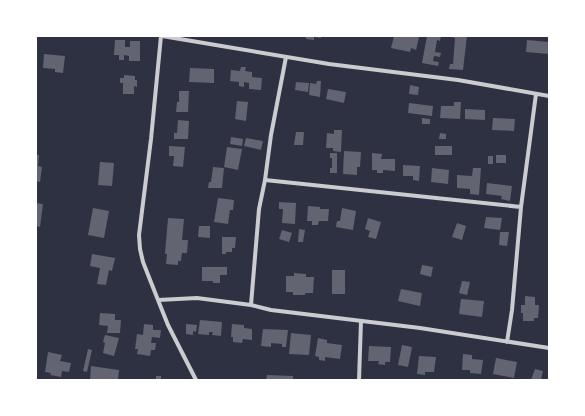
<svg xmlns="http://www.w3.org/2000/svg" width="585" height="416" viewBox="0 0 585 416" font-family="'Roboto Condensed',sans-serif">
	<rect width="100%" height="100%" fill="#2d3142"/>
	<!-- building -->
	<path fill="#626471" d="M306 36H321V38L314 37V40L306 39Z
		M394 36H412L419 37 416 50 411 48 410 52 391 48Z
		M427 36H441L440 41 437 40 435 52 441 53 440 57 434 56 433 61 439 62 438 66 422 63Z
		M453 36H467L463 70 449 69 450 64H453L455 38 452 37Z
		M115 40H125V47H130V41H140V61H129V56L124 55V60H119V55H114Z
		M527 40 549 42V54L526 52Z
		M44 54 65 56 63 73 55 72V69L43 68Z
		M241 67H246L245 71 252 72V77L262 78 261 90 249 89V83L244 82V87L239 86V82L230 81 231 70 240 71Z
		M190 68 214 69V83L189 82Z
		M124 75 135 76V80H137V87L134 86V94H123V83H120V78H124Z
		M317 81H321L320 97 309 95 310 83 316 84Z
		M296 82 309 83 308 92 295 90Z
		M410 85 419 87 418 95 409 94Z
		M328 89 346 92 344 103 326 99Z
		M179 91H189L188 112H176L177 102H179Z
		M237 101 248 102 246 121 235 119Z
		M454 102H461L460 119 440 118 441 106H454Z
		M409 103 433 106 432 116 408 113Z
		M465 109 485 110V120L465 119Z
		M422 118 430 119V124H422Z
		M493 118 515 119 514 131 492 130Z
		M178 120 189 121 188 139H174V133H177Z
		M334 130H342L341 152 333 151V148H326L327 133 334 134Z
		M296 132H304L303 145H294Z
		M440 133 446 134V139H439Z
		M231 137 243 139 242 146 230 144Z
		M246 138 263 141 261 150 244 146Z
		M169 146 185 147 183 167 173 166 174 156H169Z
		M435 146H452V155H435Z
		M227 147 242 149 238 170 224 167Z
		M344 151 361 152 360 167H357V175L343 174Z
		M330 153H337V173H330V168H332V158H330Z
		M372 153 382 154 381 159H395V171L383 170V173H377V170H372Z
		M36 155H39L38 166 42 167 40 182 36 181Z
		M496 155H506V163H496Z
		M488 156H493V164H488Z
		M100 162 114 163 112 186 98 185Z
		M403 165 420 166 419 181 413 180V176H403Z
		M213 167 224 168 222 188H208L209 182H211Z
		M432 168 449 170 448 184 431 182Z
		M473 168H481L479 195 470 194V189L457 188V175L472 176Z
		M487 183 512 186 510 201 501 199 502 196 486 194Z
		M218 198 234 200 233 210H230L228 224 214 222Z
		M279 202 296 203 295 224 282 223 283 209H279Z
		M36 203 43 204 40 227 36 226Z
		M308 206 320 207V209H329L328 221H319L318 225H312V221H307Z
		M93 208 109 211 104 238 88 235Z
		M342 208 356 211 353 230 336 227 337 221H340Z
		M486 217 502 218 500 230 484 228Z
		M168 218 184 219 182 240H188L187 253H182L181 261H178V265L166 264 167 254H165Z
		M368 218 381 222 376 239 368 237 370 231 365 229Z
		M457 223 466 226 462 240 452 237Z
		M199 226H210V238L198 237Z
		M299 229 305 230 303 242H298Z
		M282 230 292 233 289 242 279 239Z
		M500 232H509L507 246 499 245Z
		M222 237H236L235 248H232V252H226V254H222Z
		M92 254 115 258 112 271 109 270 106 285 97 284 100 268 90 266Z
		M422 265 433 267 431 277 420 274Z
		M202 267H227V275H220V283H213V281H202Z
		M332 270H345V294H332Z
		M294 273 306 274V277H314L313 293H305V295H293V292H286V276H294Z
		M462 281 470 282 467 295 459 293Z
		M401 289 422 293 420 306 398 301Z
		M525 296 535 297V305H539L538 318H534V321H523V313H521V305H525Z
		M461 299 484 301 482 317 459 314Z
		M100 313 115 314V320H121L120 333H107L108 326 99 325Z
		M200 320 222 322 221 336 212 335 213 332H209V335L198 334Z
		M144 324 153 325V330H161L160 338 152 337 151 343H156L155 350H151L150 356 137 354 138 349H135L137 334 143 335Z
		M186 324 197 325 196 332 193 331V335L186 334Z
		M232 324 244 325V328L252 329V340L243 339 242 343 233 342V337H231Z
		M263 329 288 330 286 347H282V344L271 343V347L261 346Z
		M291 333 311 335 309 355 289 354Z
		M105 335 119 338 114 356 103 353 105 343 103 342Z
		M318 338 327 340V343L342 345 340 359 325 357V361L319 360V357L315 356Z
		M402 345 412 347 408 367 398 365Z
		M369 346 391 347 390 362H385V365L378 364 379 361H368Z
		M88 349 92 350 87 372 83 371Z
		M48 352 62 355 60 361 71 363 69 372 62 371 61 377 50 375 51 373 45 372Z
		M463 354 472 355V359L483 360 481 374 470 373V370H462Z
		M419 356 436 357 434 372H425V375L417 374Z
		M496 358 517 362 514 378 493 374Z
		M91 366 119 370 118 380H90Z
		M535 369 543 371 541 380H531Z
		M267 375 293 376V380H266Z
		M156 376H161V380H156Z"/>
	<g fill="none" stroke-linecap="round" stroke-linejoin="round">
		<!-- minor -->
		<path stroke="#caccd0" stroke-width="4" d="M161 36 151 139 139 235 140 249 143 262 158 300 168 325 196 380
			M162 36 329 64 458 80 549 96
			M265 180 521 207
			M158 300 197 298 251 305 271 310 420 328 549 348
			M251 305 259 209 265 180 271 135 286 57
			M507 342 512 310 521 207 536 94
			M359 380 361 321"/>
	</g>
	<!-- border -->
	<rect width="585" height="416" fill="none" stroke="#ffffff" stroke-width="74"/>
</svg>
